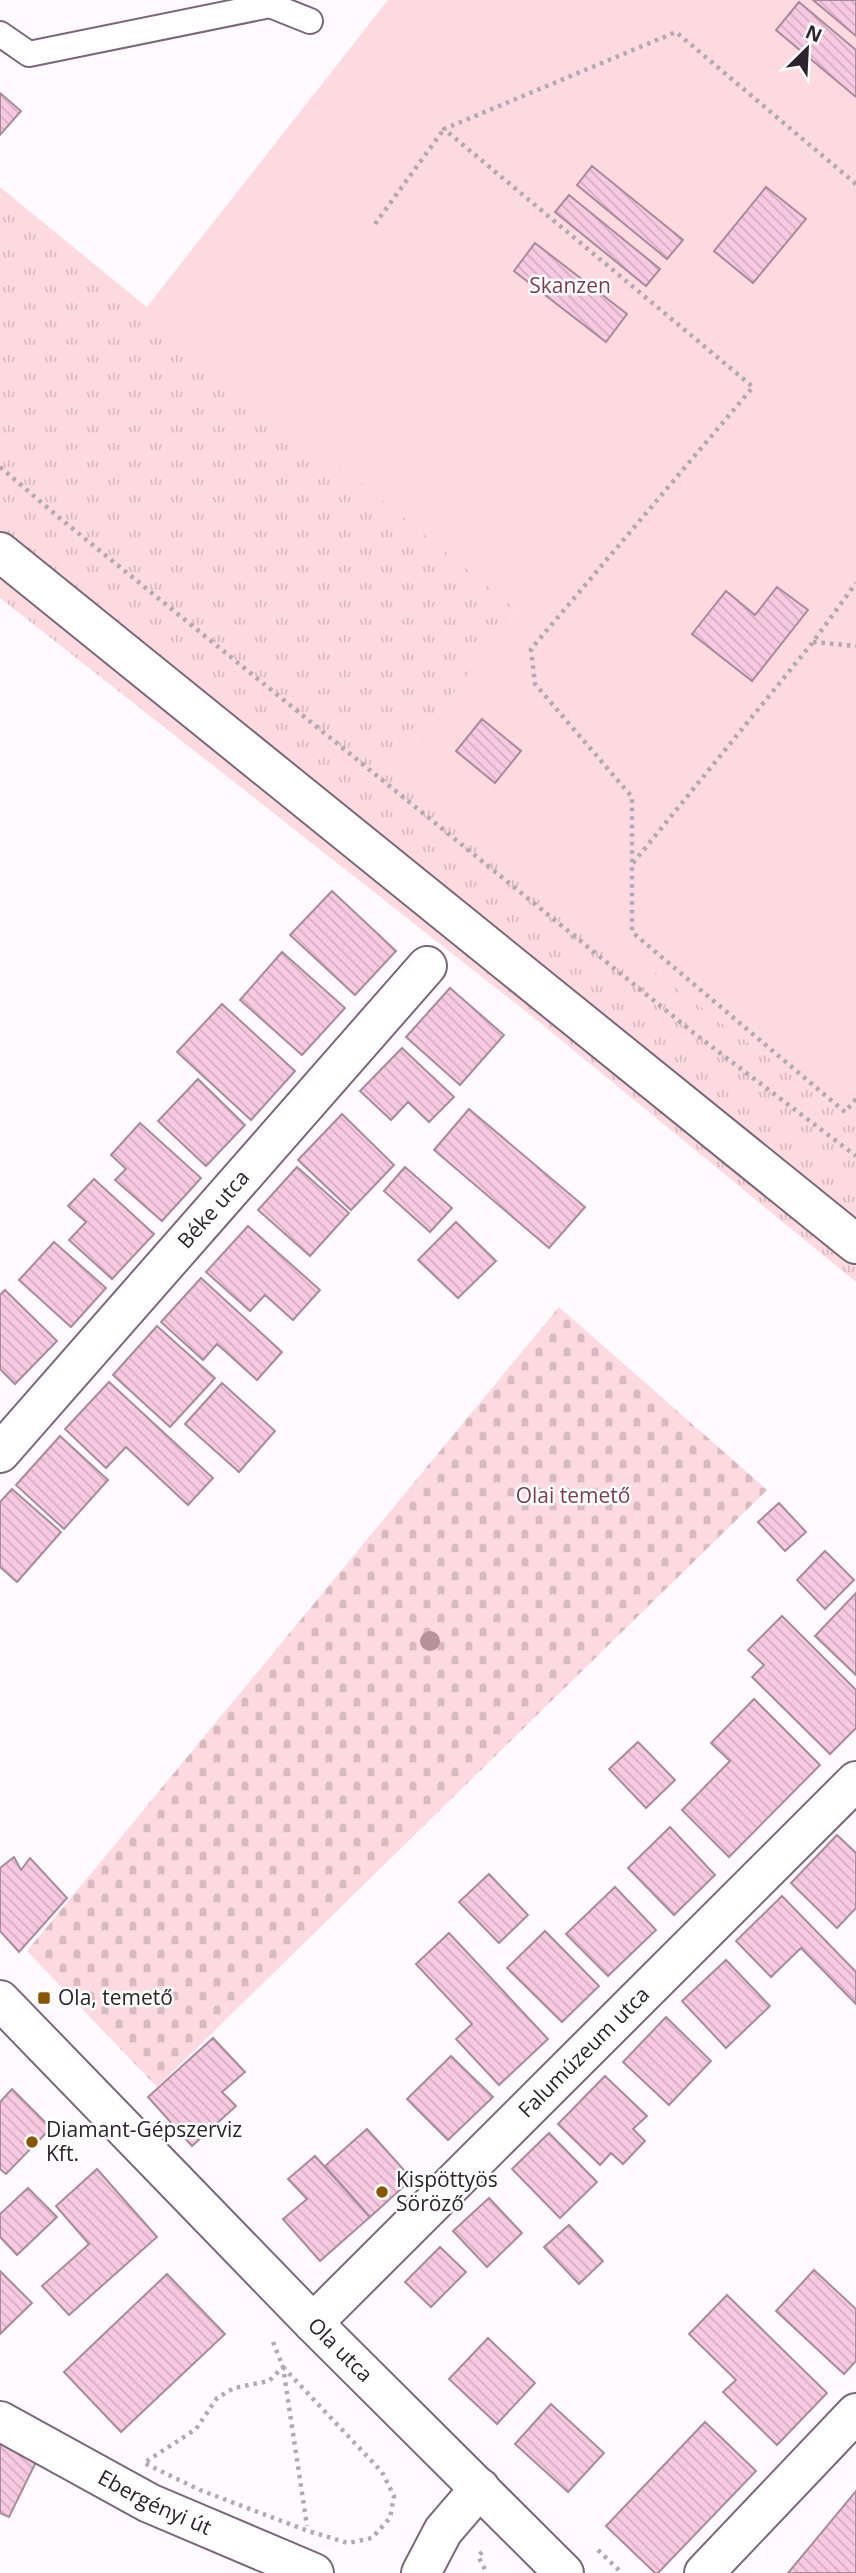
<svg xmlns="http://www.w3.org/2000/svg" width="856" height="2573" viewBox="0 0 856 2573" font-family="'Open Sans',sans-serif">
	<defs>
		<pattern id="grass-tufts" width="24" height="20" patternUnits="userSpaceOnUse" patternTransform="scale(1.75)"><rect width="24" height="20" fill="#fcdadf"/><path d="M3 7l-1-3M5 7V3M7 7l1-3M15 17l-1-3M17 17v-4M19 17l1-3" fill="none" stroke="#d8bbc0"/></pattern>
		<pattern id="cemetery-stones" width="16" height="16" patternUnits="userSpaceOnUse" patternTransform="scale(1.75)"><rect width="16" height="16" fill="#fcdadf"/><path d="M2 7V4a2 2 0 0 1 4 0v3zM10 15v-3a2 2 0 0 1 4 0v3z" fill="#d8bbc0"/></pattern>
		<pattern id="building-back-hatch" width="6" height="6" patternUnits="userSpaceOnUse" patternTransform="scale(1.75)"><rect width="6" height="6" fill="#f8cae2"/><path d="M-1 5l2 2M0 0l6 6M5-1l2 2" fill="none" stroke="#d5adc2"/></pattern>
	</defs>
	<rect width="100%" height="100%" fill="#fffaff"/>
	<!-- grass -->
	<path fill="url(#grass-tufts)" d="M0 187 518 611 396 767 608 937 856 1123V1282L533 1017 0 598Z"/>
	<!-- cemetery -->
	<path fill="url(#cemetery-stones)" d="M559 1307 767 1490 157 2087 27 1951Z"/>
	<!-- green -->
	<path fill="#fcdadf" d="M388 0H856V1123L608 937 396 767 518 611 146 308Z"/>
	<!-- building -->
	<path fill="url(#building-back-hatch)" stroke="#a88c9b" stroke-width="2" d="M813 0H856V36Z
		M799 2 856 50V97L776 30Z
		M0 93 21 111 0 135Z
		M592 166 683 240 667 259 577 185Z
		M766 187 806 219 753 283 714 251Z
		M569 195 660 269 646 286 555 212Z
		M535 243 627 314 606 342 514 271Z
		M777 587 808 610 752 681 692 634 726 591 755 615Z
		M482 719 521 751 495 783 456 751Z
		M332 891 396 951 355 995 290 935Z
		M282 952 345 1008 302 1055 240 1000Z
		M450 988 504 1035 460 1085 406 1037Z
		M222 1004 295 1071 251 1120 177 1052Z
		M402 1048 454 1097 429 1122 408 1102 391 1120 360 1091Z
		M198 1079 245 1125 206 1166 158 1121Z
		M469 1109 585 1207 549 1248 434 1150Z
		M342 1114 394 1165 351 1210 298 1160Z
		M140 1123 201 1178 162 1221 115 1180 126 1169 111 1155Z
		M297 1167 349 1213 310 1256 258 1210Z
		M405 1167 452 1208 430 1232 384 1191Z
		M94 1179 154 1234 112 1279 69 1240 86 1222 68 1206Z
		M456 1222 496 1261 458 1298 418 1260Z
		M248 1226 320 1290 293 1320 265 1295 250 1311 206 1272Z
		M54 1242 106 1288 71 1327 19 1280Z
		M201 1278 282 1352 257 1380 217 1344 203 1360 161 1322Z
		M5 1290 57 1341 15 1384 0 1369V1295Z
		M157 1326 215 1378 170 1427 113 1375Z
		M109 1382 213 1478 188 1505 126 1447 106 1468 65 1429Z
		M222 1383 275 1431 239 1472 185 1424Z
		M60 1436 108 1480 64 1529 16 1485Z
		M12 1489 61 1532 17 1582 0 1567V1502Z
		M779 1503 806 1532 785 1551 758 1522Z
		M825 1551 854 1580 825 1609 797 1580Z
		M856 1593V1675L815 1636Z
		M782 1616 856 1690V1728L830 1754 752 1677 764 1665 748 1650Z
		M754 1699 820 1765 729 1857 682 1810 730 1761 711 1743Z
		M638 1742 675 1780 646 1808 609 1769Z
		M670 1827 715 1875 674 1915 628 1868Z
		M837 1835 856 1853V1908L837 1928 791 1883Z
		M14 1857 21 1870 30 1858 67 1898 19 1952 0 1931V1868Z
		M489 1874 528 1915 499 1943 459 1902Z
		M615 1887 656 1930 608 1976 566 1934Z
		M782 1896 856 1972V2004L801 1948 771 1977 736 1941Z
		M545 1931 599 1986 562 2022 507 1968Z
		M449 1933 548 2039 499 2085 456 2039 472 2024 416 1964Z
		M726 1960 770 2006 726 2048 682 2001Z
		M666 2017 711 2061 669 2105 623 2062Z
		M213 2038 245 2072 222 2092 236 2106 192 2146 148 2097Z
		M451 2056 493 2097 448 2140 407 2099Z
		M605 2076 647 2116 633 2129 645 2141 623 2164 611 2153 600 2165 558 2124Z
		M12 2089 51 2128 6 2174 0 2169V2102Z
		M367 2129 412 2179 370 2217 325 2166Z
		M549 2133 597 2182 560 2218 512 2169Z
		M315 2156 370 2217 320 2261 283 2219 307 2199 288 2179Z
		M97 2169 157 2237 69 2315 42 2286 89 2244 56 2206Z
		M28 2188 57 2217 17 2255 0 2237V2214Z
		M489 2198 522 2233 487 2267 453 2231Z
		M569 2225 603 2261 579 2284 544 2247Z
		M440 2247 466 2272 431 2307 405 2282Z
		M814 2270 856 2309V2361L844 2374 776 2311Z
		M0 2271 32 2303 0 2334Z
		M167 2274 225 2334 121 2432 64 2372Z
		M727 2295 827 2393 777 2445 723 2392 736 2380 689 2334Z
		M488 2338 535 2383 497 2424 449 2379Z
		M551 2404 604 2453 568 2492 515 2444Z
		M705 2422 756 2471 658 2573H655L606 2526Z
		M0 2442 37 2460 9 2517 0 2513Z
		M856 2491V2573H788Z"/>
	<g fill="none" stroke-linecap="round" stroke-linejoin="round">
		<defs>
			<path id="lane" d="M0 34 29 54 270 5 310 21"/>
			<g id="street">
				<path id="s1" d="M0 1453 427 966"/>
				<path id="s2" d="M313 2323 856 1781"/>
				<path id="s3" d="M0 2421 149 2503 314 2573"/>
				<path d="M704 2573 856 2413"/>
			</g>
			<path id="secondary" d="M0 552 856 1244
				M421 2573 443 2531 480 2488"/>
			<g id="primary">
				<path id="s4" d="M0 2000 313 2323 564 2573"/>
			</g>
		</defs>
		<!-- lane casing -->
		<use href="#lane" stroke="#7b677c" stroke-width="28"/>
		<!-- street casing -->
		<use href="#street" stroke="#7b677c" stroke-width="42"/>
		<!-- secondary casing -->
		<use href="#secondary" stroke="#7b677c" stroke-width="42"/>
		<!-- primary casing -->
		<use href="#primary" stroke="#7b677c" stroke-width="42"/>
		<!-- path -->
		<path stroke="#b1abb1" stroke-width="4.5" stroke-dasharray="3.5 5" stroke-linecap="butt" d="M856 184 676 32 444 129 753 387 531 649 535 684 632 797V932L845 1112 856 1099
			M375 224 444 129
			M0 467 62 520 695 1034 856 1156
			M813 642 856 646
			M633 863 813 642 856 583
			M273 2342 283 2367 307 2526
			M283 2367 382 2472 394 2496 390 2518 372 2538 348 2543 308 2531 200 2490 144 2463 196 2429 217 2398 234 2388 269 2381Z
			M598 2550 622 2573
			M482 2552 478 2556 487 2573"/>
		<!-- lane -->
		<use href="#lane" stroke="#fff" stroke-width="24"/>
		<!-- street -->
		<use href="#street" stroke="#fff" stroke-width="38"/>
		<!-- secondary -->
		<use href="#secondary" stroke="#fff" stroke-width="38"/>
		<!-- primary -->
		<use href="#primary" stroke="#fff" stroke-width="38"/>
	</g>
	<!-- trees -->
	<circle fill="#b7929d" cx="430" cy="1641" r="10"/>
	<!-- markers -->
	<g fill="#8b5604" stroke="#fff" stroke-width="2.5">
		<rect x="37" y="1991" width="14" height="14" rx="3.5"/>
		<circle cx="32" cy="2142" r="7"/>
		<circle cx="382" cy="2192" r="7"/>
	</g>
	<g text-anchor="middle" stroke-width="5" stroke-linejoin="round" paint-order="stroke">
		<!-- park labels -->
		<g font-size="21" fill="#7c3d4c" stroke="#fff">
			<text x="570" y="293">Skanzen</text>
			<text x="573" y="1503">Olai temető</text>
		</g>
		<!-- street labels -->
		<g font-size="21" fill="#2c232c" stroke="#fff">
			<text dy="7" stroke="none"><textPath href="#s1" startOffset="324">Béke utca</textPath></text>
			<text dy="7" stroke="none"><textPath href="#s2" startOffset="383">Falumúzeum utca</textPath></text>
			<text dy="7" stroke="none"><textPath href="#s4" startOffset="488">Ola utca</textPath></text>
			<text dy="7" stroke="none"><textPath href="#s3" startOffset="175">Ebergényi út</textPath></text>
		</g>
		<!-- poi labels -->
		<g font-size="21" fill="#2c232c" stroke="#fff" text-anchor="start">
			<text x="58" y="2005">Ola, temető</text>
			<text x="46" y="2137">Diamant-Gépszerviz<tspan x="46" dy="24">Kft.</tspan></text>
			<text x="396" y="2187">Kispöttyös<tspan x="396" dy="24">Söröző</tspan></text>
		</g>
	</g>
	<!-- north arrow -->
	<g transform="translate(807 49) rotate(24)" stroke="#ffffff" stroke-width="5" paint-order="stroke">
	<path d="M0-5L12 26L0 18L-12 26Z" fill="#2c232c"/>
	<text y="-10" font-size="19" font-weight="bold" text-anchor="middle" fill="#2c232c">N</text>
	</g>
</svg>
